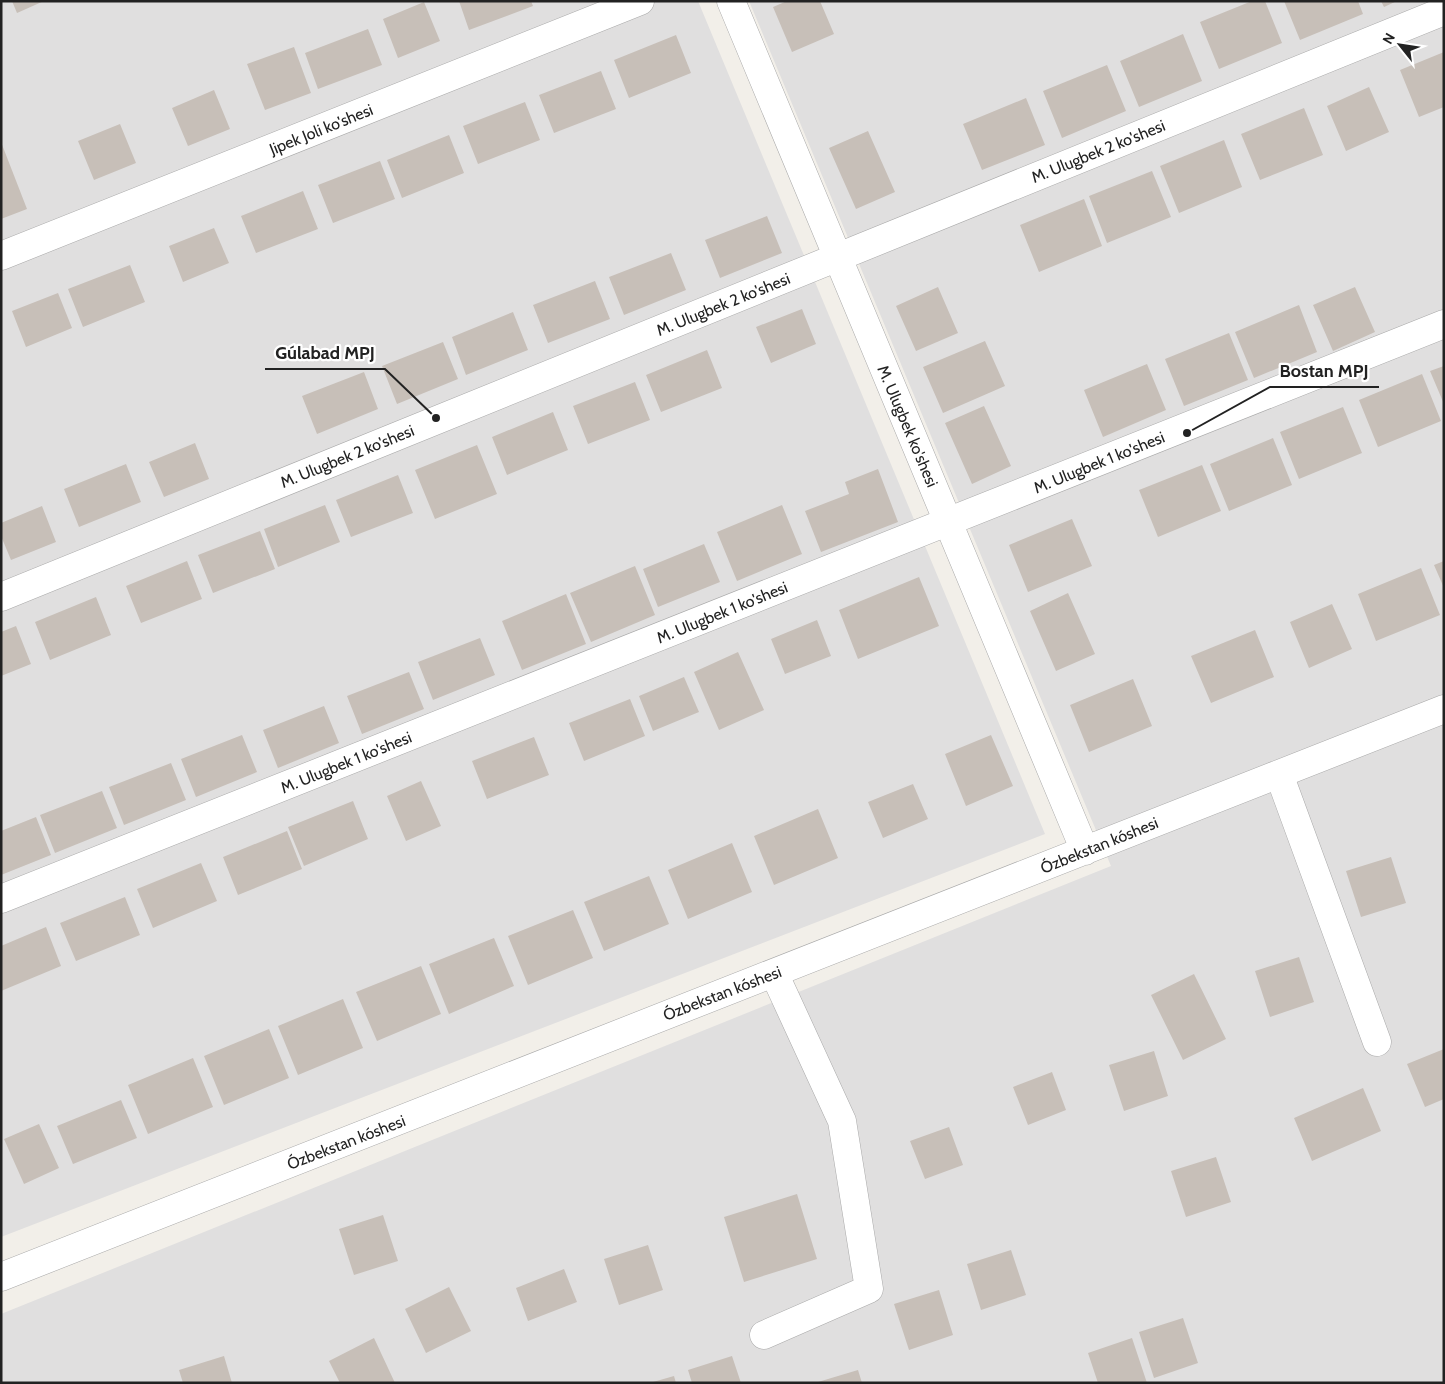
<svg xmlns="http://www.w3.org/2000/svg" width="1445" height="1384" viewBox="0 0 1445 1384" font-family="Cabin,sans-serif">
	<rect width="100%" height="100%" fill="#f2efe9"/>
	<!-- residential -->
	<path fill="#e0dfdf" d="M1 1H698L1045 834 1 1237Z
		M749 1H1444V1382L1 1383V1314L1111 866Z"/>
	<!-- building -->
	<path fill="#c7bfb8" d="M12 1H44L17 13Z
		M459 1H531L533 6 469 30Z
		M787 1H820L834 34 792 52 773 7Z
		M1252 1H1265L1282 43 1219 69 1200 22Z
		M1284 1H1358L1363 14 1300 40Z
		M1381 1H1397L1384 7Z
		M424 2 440 41 398 58 383 19Z
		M368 29 382 65 318 89 305 53Z
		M1183 34 1202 81 1139 107 1120 61Z
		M676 35 691 73 629 98 614 60Z
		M294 47 311 93 265 110 247 64Z
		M1444 52V107L1419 117 1400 70Z
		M1107 65 1126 111 1062 138 1043 91Z
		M601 71 616 109 554 133 539 95Z
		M1369 87 1389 132 1346 151 1327 106Z
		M214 90 230 129 188 146 172 108Z
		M1026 98 1045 145 982 170 963 124Z
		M525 102 540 140 478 164 463 126Z
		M1304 108 1323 155 1260 180 1241 134Z
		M120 124 136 163 94 180 78 141Z
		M868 131 895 192 856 209 829 148Z
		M449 135 464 173 402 198 387 160Z
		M1224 140 1242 187 1179 213 1160 166Z
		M1 142 27 209 1 219Z
		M380 161 395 199 333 223 318 185Z
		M1152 171 1171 217 1107 243 1089 196Z
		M303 191 318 229 256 253 241 216Z
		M1084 199 1102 246 1039 272 1020 225Z
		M767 216 782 253 720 278 705 240Z
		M214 228 229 263 183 282 169 246Z
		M671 253 686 290 624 315 609 277Z
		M130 265 145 302 83 327 68 289Z
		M595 281 610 319 548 343 533 305Z
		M938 287 958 333 916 351 896 306Z
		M1355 287 1375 332 1333 351 1313 305Z
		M58 293 72 328 26 347 12 311Z
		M1299 305 1317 352 1254 378 1235 332Z
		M802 309 816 344 771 363 756 327Z
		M513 312 528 350 466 375 452 337Z
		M1229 333 1248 380 1184 406 1165 359Z
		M985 341 1005 386 943 413 923 367Z
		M443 342 458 379 397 404 382 366Z
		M707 350 722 388 661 412 646 375Z
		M1147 364 1166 410 1103 437 1084 390Z
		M1444 366V404L1430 371Z
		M364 372 378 409 317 434 302 396Z
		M1422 374 1441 421 1378 447 1359 400Z
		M635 382 650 420 588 444 573 406Z
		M984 406 1011 466 972 484 945 423Z
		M1343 407 1362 453 1299 479 1280 432Z
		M553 412 568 450 507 475 492 437Z
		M1273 438 1292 485 1229 511 1210 464Z
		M195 443 209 479 164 497 149 462Z
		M477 445 497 494 435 519 415 470Z
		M126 464 141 502 79 527 64 489Z
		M1202 465 1221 511 1158 537 1139 490Z
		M878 469 898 522 821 552 805 511 849 494 845 482Z
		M398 475 413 513 351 537 336 500Z
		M325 505 340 542 278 567 264 529Z
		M782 505 802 554 737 581 717 532Z
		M42 506 56 542 11 560 1 536V523Z
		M1072 519 1092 566 1028 592 1009 545Z
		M260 531 275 569 213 593 198 555Z
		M704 544 720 582 658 607 643 569Z
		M187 561 202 599 141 623 126 586Z
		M1444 561V588L1434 565Z
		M635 566 655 615 591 642 570 593Z
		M1421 568 1440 615 1376 641 1358 594Z
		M919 577 939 626 858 659 839 610Z
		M1068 593 1095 654 1056 671 1030 611Z
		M566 594 586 644 522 670 502 621Z
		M96 597 111 635 50 660 35 622Z
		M1332 604 1352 649 1309 668 1290 622Z
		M817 620 831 656 785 674 771 639Z
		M16 626 31 664 1 676V632Z
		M1255 630 1274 677 1211 703 1191 656Z
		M480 638 495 675 433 700 418 662Z
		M738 652 764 710 719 730 694 672Z
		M409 672 424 709 362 734 347 696Z
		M684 677 699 712 653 731 639 696Z
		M1133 679 1152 726 1089 752 1070 705Z
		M630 699 645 736 584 761 569 723Z
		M324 706 339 743 278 768 263 730Z
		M242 735 257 772 196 797 181 759Z
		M991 735 1013 786 966 806 945 754Z
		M534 737 549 775 487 799 472 761Z
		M171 763 186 800 124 825 109 787Z
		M421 781 441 826 406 841 387 796Z
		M913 784 928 819 883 838 868 802Z
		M102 791 117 828 55 853 40 815Z
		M353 801 368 839 304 866 288 827Z
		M818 809 838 858 774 885 754 836Z
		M36 817 51 855 1 875V831Z
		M287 831 302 869 238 895 223 857Z
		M732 843 752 892 688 919 668 870Z
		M1391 857 1406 903 1361 917 1346 871Z
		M201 863 217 901 153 928 137 889Z
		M649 876 669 924 604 951 584 902Z
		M125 897 140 935 76 961 60 923Z
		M573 910 593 958 528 985 508 936Z
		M46 927 61 966 1 991V946Z
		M494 938 514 986 449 1014 429 964Z
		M1299 957 1314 1002 1270 1017 1255 971Z
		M421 966 441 1014 377 1041 356 992Z
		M1194 974 1226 1039 1183 1060 1151 995Z
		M343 999 363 1048 298 1075 278 1026Z
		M269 1029 289 1078 224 1105 204 1056Z
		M1444 1049V1099L1425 1107 1407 1064Z
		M1154 1051 1168 1096 1124 1111 1109 1065Z
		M193 1058 213 1107 148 1134 128 1085Z
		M1052 1072 1066 1110 1028 1125 1013 1087Z
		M1363 1088 1381 1131 1312 1161 1294 1118Z
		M121 1100 137 1138 73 1164 57 1126Z
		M39 1124 59 1168 24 1184 4 1139Z
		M949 1127 963 1165 925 1179 910 1141Z
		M1216 1157 1231 1202 1186 1217 1171 1171Z
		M797 1194 817 1259 744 1282 724 1217Z
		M383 1215 398 1261 354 1275 339 1229Z
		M648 1245 663 1290 619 1305 604 1259Z
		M1011 1250 1026 1295 981 1310 967 1264Z
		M564 1269 577 1302 528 1321 516 1288Z
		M449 1287 471 1331 426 1353 405 1309Z
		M939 1290 953 1335 909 1350 894 1304Z
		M1183 1318 1198 1363 1154 1378 1139 1332Z
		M374 1338 395 1383H340L329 1361Z
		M1132 1338 1147 1383H1098L1088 1353Z
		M224 1356 232 1383H183L179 1370Z
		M732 1356 741 1383H692L688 1370Z
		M858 1370 862 1383H818V1382Z
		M674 1376 676 1383H653V1382Z"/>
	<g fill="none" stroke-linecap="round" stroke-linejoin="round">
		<defs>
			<path id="minor" d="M731 1 1085 851
				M1 256 640 1
				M1 597 1444 11
				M1279 774 1377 1042
				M1 899 1444 324
				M1 1277 1444 709
				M764 1335 869 1289 842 1121 774 973"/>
		</defs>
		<!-- minor casing -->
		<use href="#minor" stroke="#a9a9a9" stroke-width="29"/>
		<!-- minor -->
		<use href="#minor" stroke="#fff" stroke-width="28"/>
	</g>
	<g text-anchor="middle" stroke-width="4.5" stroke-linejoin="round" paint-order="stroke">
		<!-- street labels -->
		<g font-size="16" fill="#222" stroke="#fff">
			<text transform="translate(321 129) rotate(-22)" y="6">Jipek Joli ko'shesi</text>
			<text transform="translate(1098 151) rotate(-22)" y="6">M. Ulugbek 2 ko'shesi</text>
			<text transform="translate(723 304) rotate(-22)" y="6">M. Ulugbek 2 ko'shesi</text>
			<text transform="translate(908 426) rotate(67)" y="6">M. Ulugbek ko'shesi</text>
			<text transform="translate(347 456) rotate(-22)" y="6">M. Ulugbek 2 ko'shesi</text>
			<text transform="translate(1099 462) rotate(-22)" y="6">M. Ulugbek 1 ko'shesi</text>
			<text transform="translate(722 612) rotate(-22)" y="6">M. Ulugbek 1 ko'shesi</text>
			<text transform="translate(346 762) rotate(-22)" y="6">M. Ulugbek 1 ko'shesi</text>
			<text transform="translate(1099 845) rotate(-22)" y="6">Ózbekstan kóshesi</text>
			<text transform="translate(722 993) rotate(-21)" y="6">Ózbekstan kóshesi</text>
			<text transform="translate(346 1142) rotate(-21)" y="6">Ózbekstan kóshesi</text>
		</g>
	</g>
	<!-- callouts -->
	<path fill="none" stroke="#222" stroke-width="2" d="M436 418L385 369H265M1187 433L1270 387H1379"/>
	<g fill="#222" stroke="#fff" stroke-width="2">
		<circle cx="436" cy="418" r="5"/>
		<circle cx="1187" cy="433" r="5"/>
	</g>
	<g font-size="18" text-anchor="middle" font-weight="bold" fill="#222" stroke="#fff" stroke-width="4.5" stroke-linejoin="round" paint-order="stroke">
		<text x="325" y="359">Gúlabad MPJ</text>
		<text x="1324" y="377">Bostan MPJ</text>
	</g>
	<!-- border -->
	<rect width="1445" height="1384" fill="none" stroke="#222222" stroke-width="5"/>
	<!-- north arrow -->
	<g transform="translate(1400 45) rotate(300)" stroke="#ffffff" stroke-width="4" paint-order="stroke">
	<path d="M0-4L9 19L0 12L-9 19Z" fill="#222222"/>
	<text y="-8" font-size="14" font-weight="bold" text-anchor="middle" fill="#222222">N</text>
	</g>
</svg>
